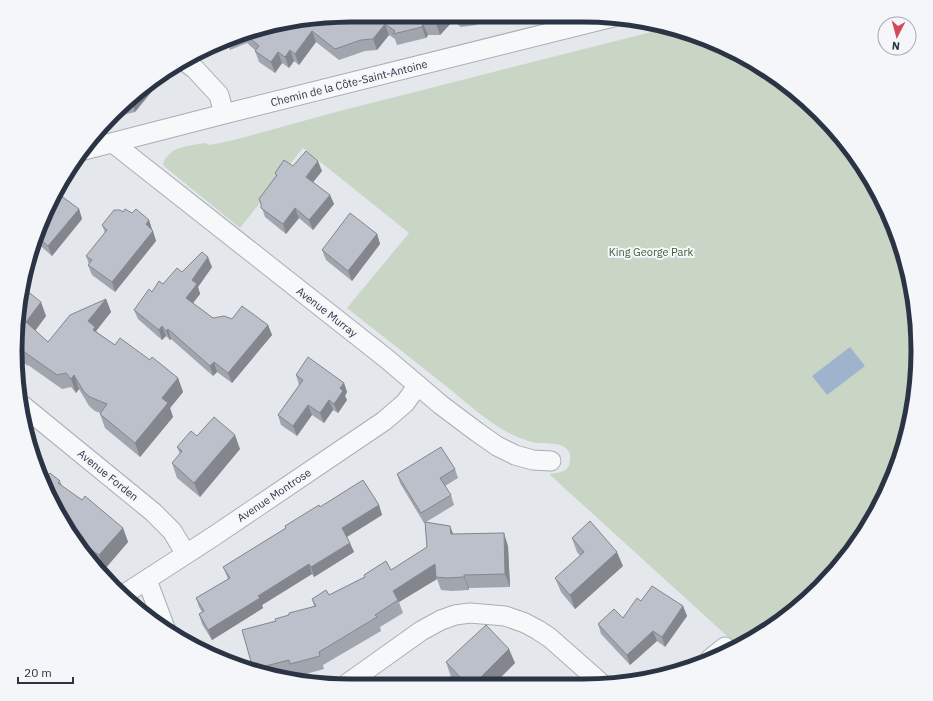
<svg xmlns="http://www.w3.org/2000/svg" width="933" height="701" viewBox="0 0 933 701" font-family="'IBM Plex Sans',sans-serif">
	<rect width="100%" height="100%" fill="#e4e7ec"/>
	<!-- green -->
	<path fill="#c9d6c5" d="M671 27 731 50 787 84 861 164 892 222 912 285 918 350 912 416 893 479 862 537 820 588 769 629 737 645 549 474C559 473 569 472 570 461 570 458 571 455 569 452 563 440 543 445 532 442 525 440 516 437 509 433 486 421 466 402 446 386 413 360 380 334 347 308L409 233 303 148 240 228 165 167 163 164C169 146 189 146 205 143L210 145 234 140 336 112Z"/>
	<!-- water -->
	<path fill="#9fb4cc" d="M850 347 865 366 827 395 812 376Z"/>
	<g fill="none" stroke-linecap="round" stroke-linejoin="round">
		<defs>
			<path id="minor" d="M183 60 195 69 219 95 224 114
				M113 143 387 359 441 405 477 432 497 446 515 455 533 460 551 461
				M84 150 224 114 613 17
				M22 405 153 512 172 531 186 554
				M147 580 165 628
				M123 595 214 536 384 421 405 403 418 385
				M710 659 725 647
				M348 683 421 631 441 620 455 615 470 613 505 616 525 623 538 630 550 638 601 683"/>
		</defs>
		<!-- minor casing -->
		<use href="#minor" stroke="#a9aeb7" stroke-width="21"/>
		<!-- minor -->
		<use href="#minor" stroke="#f7f8fa" stroke-width="19"/>
	</g>
	<!-- wall -->
	<path fill="#a1a5ae" d="M350 15H505V19L485 21 481 17 476 25 461 27 453 21 440 35H428L426 38 397 45 395 39 389 35 377 50 365 51 339 60 316 42 299 65 294 61 289 68 282 63 275 73 259 62 255 51H256L247 43 230 50 227 42 263 26H286Z
		M156 82 157 85 135 112 114 117Z
		M293 166 322 171 313 182 330 195 334 204 313 230 299 218 286 234 265 217 259 199 276 176 275 173Z
		M50 202 79 209 82 219 52 256 36 242Z
		M123 212 132 213 149 220 156 241 115 292 92 275 88 265 89 264 86 256 105 233 102 225Z
		M377 234 380 244 352 281 326 260 322 250Z
		M212 267 198 287 200 294 193 303 213 318 232 319 268 325 272 335 232 383 217 372 213 376 171 339 170 340 166 336 162 340 138 319 134 310 152 292 163 284 182 272Z
		M21 286 46 316 35 331 48 342 106 299 111 312 96 331 97 332 115 345 150 360 178 378 183 392 170 408 173 417 140 457 105 428 100 414V413L95 411 89 406 79 389 76 393 71 387 62 389 28 365V366L17 358Z
		M296 375 344 383 347 392 345 396 347 400 338 413 333 410 324 423 312 415 297 436 281 425 278 415 299 385Z
		M197 436 240 449 200 497 177 478 172 463 180 454 177 447Z
		M455 469 458 478 445 486 451 495 454 505 426 522 450 526 453 534 508 546 510 587 469 588V590L452 591 441 590 437 579 399 602 403 613 380 627 381 631 323 665 324 669 295 677 293 673 279 677 254 671 252 665 276 621 314 606 312 599 329 595 364 577V575L391 570 427 547 425 523H424L400 483 397 474Z
		M48 475 60 481 62 486 82 500 123 528 128 542 104 570 96 564 72 537Z
		M379 505 382 515 347 537 354 552 314 577 312 574 262 605 263 608 212 640 202 624 199 614 202 612 199 607 196 598 228 579 223 567 286 528 285 526 320 507Z
		M572 538 623 566 575 609 561 592 555 578 580 556 577 552Z
		M641 601 683 606 687 616 665 647 657 641 630 665 601 634 598 624 623 618Z
		M446 662 515 663 495 683H453L455 681 451 677Z"/>
	<!-- shaded-wall -->
	<path fill="#83868d" d="M443 15H451L453 21 440 35 436 24Z
		M472 15H480L481 17 476 25Z
		M385 24 389 35 377 50 373 39Z
		M423 24 428 35 426 38 422 27Z
		M312 31 316 42 299 65 295 54Z
		M290 50 294 61 289 68 285 57Z
		M278 52 282 63 275 73 271 62Z
		M156 82 157 85 135 112 132 102Z
		M318 161 322 171 310 186 306 177Z
		M330 195 334 204 313 230 309 220Z
		M295 208 299 218 286 234 283 224Z
		M79 209 82 219 52 256 48 246Z
		M149 220 152 230 149 234 146 224Z
		M153 231 156 241 115 292 112 282Z
		M377 234 380 244 352 281 348 271Z
		M208 257 212 267 198 287 200 294 190 307 186 298 192 280Z
		M106 299 111 312 96 331 100 340 88 321Z
		M41 302 46 316 31 336 26 322Z
		M268 325 272 335 232 383 228 373Z
		M162 326 166 336 162 340 159 330Z
		M168 329 171 339 170 340 166 331Z
		M214 362 217 372 213 376 210 366Z
		M74 375 79 389 76 393 71 379Z
		M178 378 183 392 170 408 173 417 140 457 135 443 162 398Z
		M344 383 347 392 345 396 347 400 338 413 334 404 340 388Z
		M329 400 333 410 324 423 320 413Z
		M308 405 312 415 297 436 293 426Z
		M235 435 240 449 200 497 194 483Z
		M379 505 382 515 345 538 342 528Z
		M450 526 455 539 451 534Z
		M123 528 128 542 104 570 99 555Z
		M504 533 508 546 510 587 505 574Z
		M350 543 354 552 314 577 311 567Z
		M91 550 96 564 89 557 88 553Z
		M617 552 623 566 575 609 570 595Z
		M309 564 312 574 262 605 263 608 212 640 208 630 258 596Z
		M435 564 436 577 437 579 399 602 393 591Z
		M464 575 469 588V590L464 577Z
		M683 606 687 616 665 647 662 637Z
		M653 631 657 641 630 665 627 655Z
		M509 649 515 663 495 683H475Z"/>
	<!-- building -->
	<path fill="#bbc0ca" stroke="#83868d" d="M350 15H443L436 24H423L422 27 393 34 395 31 385 24 373 39 361 40 335 49 312 31 295 54 290 50 285 57 278 52 271 62 255 51 259 46 245 34 263 26 283 24 286 26 289 23Z
		M306 151 318 161 306 177 330 195 309 220 295 208 283 224 261 208V203L259 199 277 175 275 173 284 160 293 166Z
		M56 192 79 209 48 246 38 237 50 202Z
		M125 209 132 213 136 209 149 220 146 224 153 231 112 282 88 265 92 260 86 256 107 230 102 225 114 210H120L123 212Z
		M350 213 377 234 348 271 322 250Z
		M202 252 208 257 192 280 197 284 186 298 213 318 224 316 232 319 242 306 268 325 228 373 214 362 210 366 168 329 166 331 162 326 159 330 134 310 149 289 152 292 159 281 163 284 177 268 182 272Z
		M21 286 41 302 26 322 48 342 70 315 106 299 88 321 95 327 93 330 115 345 120 338 150 360 152 357 178 378 162 398 168 403 135 443 100 414 107 404 90 397 84 392 74 375 71 379 66 373 57 375 23 351V352L17 348Z
		M308 357 344 383 340 388 343 391 334 404 329 400 320 413 308 405 293 426 278 415 303 380 296 375Z
		M214 417 235 435 194 483 172 463 182 451 177 447 191 431 197 436Z
		M441 447 455 469 440 478 451 495 421 513 397 474Z
		M43 470 48 475 50 473 60 481 58 483 82 500 85 496 123 528 99 555 91 550 88 553 82 548 72 537 40 473Z
		M363 480 379 505 342 528 350 543 311 567 309 564 258 596 260 598 208 630 199 614 204 611 196 598 230 578 223 567 286 528 285 526 319 505 320 507Z
		M590 521 617 552 570 595 555 578 584 552 572 538Z
		M425 522 450 526 451 534 504 533 505 574 464 575V577L447 578 436 577 435 564 393 591 398 600 375 615 377 617 319 652 320 656 290 664 289 660 258 668 257 664 252 665 242 630 276 621 275 619 289 615V613L316 606 312 599 326 590 329 595 365 577 364 575 386 561 391 570 427 547Z
		M652 586 683 606 662 637 653 631 627 655 598 624 614 609 623 618 637 598 641 601Z
		M486 625 509 649 475 683H453L460 677 446 662Z
		M541 679 557 683H540Z"/>
	<g text-anchor="middle" stroke-width="4" stroke-linejoin="round" paint-order="stroke">
		<!-- street labels -->
		<g font-size="11" fill="#2b3445" stroke="#f4f6f9">
			<text transform="translate(349 83) rotate(-14)" y="4">Chemin de la Côte-Saint-Antoine</text>
			<text transform="translate(327 312) rotate(38)" y="4">Avenue Murray</text>
			<text transform="translate(108 475) rotate(39)" y="4">Avenue Forden</text>
			<text transform="translate(274 495) rotate(-34)" y="4">Avenue Montrose</text>
		</g>
		<!-- park labels -->
		<g font-size="11" fill="#3f6138" stroke="#f4f6f9">
			<text x="651" y="256">King George Park</text>
		</g>
	</g>
	<!-- crop -->
	<path d="M0 0H933V701H0ZM350 22H583A328 328 0 0 1 911 350V351A328 328 0 0 1 583 679H350A328 328 0 0 1 22 351V350A328 328 0 0 1 350 22Z" fill="#f4f6f9" fill-rule="evenodd"/>
	<path fill="none" stroke="#2b3445" stroke-width="5" d="M350 22H583A328 328 0 0 1 911 350V351A328 328 0 0 1 583 679H350A328 328 0 0 1 22 351V350A328 328 0 0 1 350 22Z"/>
	<!-- north arrow -->
	<g transform="translate(897 36) rotate(186)"><circle r="19" fill="#f4f6f9" stroke="#a4a8b1"/>
	<path d="M0-3L7 15L0 10L-7 15Z" fill="#d1495b"/>
	<text y="-6" font-size="11" font-weight="bold" text-anchor="middle" fill="#2b3445">N</text>
	</g>
	<!-- scale -->
	<path d="M18 677v6h55v-6" fill="none" stroke="#2b3445" stroke-width="2"/>
	<text x="24" y="677" font-size="12" fill="#2b3445" stroke="#f4f6f9" stroke-width="3" paint-order="stroke">20 m</text>
</svg>
